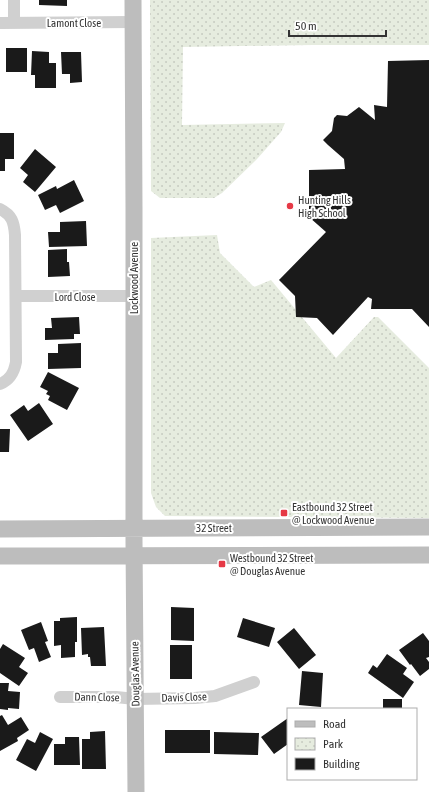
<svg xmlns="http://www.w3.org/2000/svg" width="429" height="792" viewBox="0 0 429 792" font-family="'Asap Condensed',sans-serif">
	<defs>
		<pattern id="park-dots" width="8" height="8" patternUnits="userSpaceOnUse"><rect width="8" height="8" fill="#e6ecdf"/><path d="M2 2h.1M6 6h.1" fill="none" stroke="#c6cbc0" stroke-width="1.8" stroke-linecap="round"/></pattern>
	</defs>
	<rect width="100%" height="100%" fill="#fff"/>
	<!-- park -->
	<path fill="url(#park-dots)" d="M150 0H429V45H312L183 47 182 125 285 123 281 132 257 159 222 193 214 198H160L151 191Z
		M217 235 220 253 254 287 271 280 336 358 374 317H378L429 368V518L165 516 156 507 151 493V238Z"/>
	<!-- building -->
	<path fill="#1a1a1a" d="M39 0H67V6L39 5Z
		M6 48H27V72H6Z
		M32 51 49 52V63H56V88H35V75H31Z
		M61 52H81L82 82 70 83V74H62Z
		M429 60V327L412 309H371L372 299 368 297 333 335 317 318 296 317 295 296 279 280 326 232 309 217V170L345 169 344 159 328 145 323 140 332 131 334 118 337 115 347 116 359 107 375 120 374 105 387 107 388 61Z
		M0 133H14V159H5V171H0Z
		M35 149 56 167 35 192 23 182 28 175 20 168Z
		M74 180 84 201 60 213 56 205 45 210 38 195 56 186 57 189Z
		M86 221 87 246 49 247 48 232H60V222Z
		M67 249V262H69L70 276 48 277V250Z
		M79 317 80 334H74V339L45 340V328H52L51 318Z
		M81 343V368L48 369V353H58V344Z
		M48 372 79 388 67 410 48 400 50 396 46 394 48 391 40 387Z
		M39 403 53 424 28 441 10 415 24 405 28 411Z
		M0 429H10L9 452H0Z
		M171 607 194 608V641L171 640Z
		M77 617V642H75V657L61 658V645L54 646V621H60V618Z
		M243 618 275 628 269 647 237 637Z
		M41 622 48 641 45 642 51 657 39 662 34 648 29 650 21 630Z
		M104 627 106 666H91L90 657H88V654L82 655 81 628Z
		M294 628 316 655 299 669 277 642Z
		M423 633 429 641V657L426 658 429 662V669L420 676 411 664 410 665 399 650Z
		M3 644 25 658 19 667 28 673 19 686 0 673V649Z
		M170 645H192V679H170Z
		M387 654 407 668 403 674 414 682 403 698 368 673 373 665 377 668Z
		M302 671 323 673 321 707 299 705Z
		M0 683H9L8 691 20 692 19 709 8 708V710L0 709Z
		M383 699H402V709H383Z
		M2 715 8 725 21 717 29 730 17 738 18 741 0 751V716Z
		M288 718V744L274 754 261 737Z
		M165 730H210V753H165Z
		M105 731 106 769H82V739H90V732Z
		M40 732 53 739 36 771 16 760 27 739 35 743Z
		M214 732 259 733 258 755 214 754Z
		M65 737H79L80 765H54V744H65Z"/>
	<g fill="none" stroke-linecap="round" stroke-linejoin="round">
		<!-- street -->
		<path stroke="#d0d0d0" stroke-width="12" d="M0 23 133 22
			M14 23V0
			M0 209C12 215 14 222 15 235L16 362C14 373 10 380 0 384
			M16 296H134
			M60 697H116L135 699 195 698 215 696 254 682"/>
		<!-- secondary -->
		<path stroke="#bdbdbd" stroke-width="17" d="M133 0 134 207V542L136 792
			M0 529 429 527
			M0 556 429 555"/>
	</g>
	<!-- markers -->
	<g fill="#e63946" stroke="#fff" stroke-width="1.5">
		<circle cx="290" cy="206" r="4"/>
		<rect x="280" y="509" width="8" height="8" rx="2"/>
		<rect x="218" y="560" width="8" height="8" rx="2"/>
	</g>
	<g text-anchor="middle" stroke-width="4" stroke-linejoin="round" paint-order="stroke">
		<!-- street labels -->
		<g font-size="11" fill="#333" stroke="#fff">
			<text x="74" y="27">Lamont Close</text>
			<text transform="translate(134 278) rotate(-90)" y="4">Lockwood Avenue</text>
			<text x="75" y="301">Lord Close</text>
			<text x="214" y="532">32 Street</text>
			<text transform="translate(135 674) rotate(-91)" y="4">Douglas Avenue</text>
			<text transform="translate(97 697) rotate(1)" y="4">Dann Close</text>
			<text transform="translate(184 697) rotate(-2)" y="4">Davis Close</text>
		</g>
		<!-- poi labels -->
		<g font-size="11" fill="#333" stroke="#fff" text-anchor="start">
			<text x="298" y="204">Hunting Hills<tspan x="298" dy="13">High School</tspan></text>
			<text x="292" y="511">Eastbound 32 Street<tspan x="292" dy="13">@ Lockwood Avenue</tspan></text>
			<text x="230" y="562">Westbound 32 Street<tspan x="230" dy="13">@ Douglas Avenue</tspan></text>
		</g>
	</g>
	<!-- legend -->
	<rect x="287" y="708" width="130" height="72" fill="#ffffff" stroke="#adadad"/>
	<rect x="295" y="721" width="20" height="6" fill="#bdbdbd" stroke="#adadad"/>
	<text x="323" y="728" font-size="12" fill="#333333">Road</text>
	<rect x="295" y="738" width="20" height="12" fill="url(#park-dots)" stroke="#adadad"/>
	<text x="323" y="748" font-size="12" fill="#333333">Park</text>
	<rect x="295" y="758" width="20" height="12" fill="#1a1a1a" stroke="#adadad"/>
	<text x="323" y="768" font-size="12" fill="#333333">Building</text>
	<!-- scale -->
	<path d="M289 30v6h97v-6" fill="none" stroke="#333333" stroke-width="2"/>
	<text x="295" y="30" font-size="12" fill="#333333" stroke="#ffffff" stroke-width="3" paint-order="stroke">50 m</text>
</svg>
